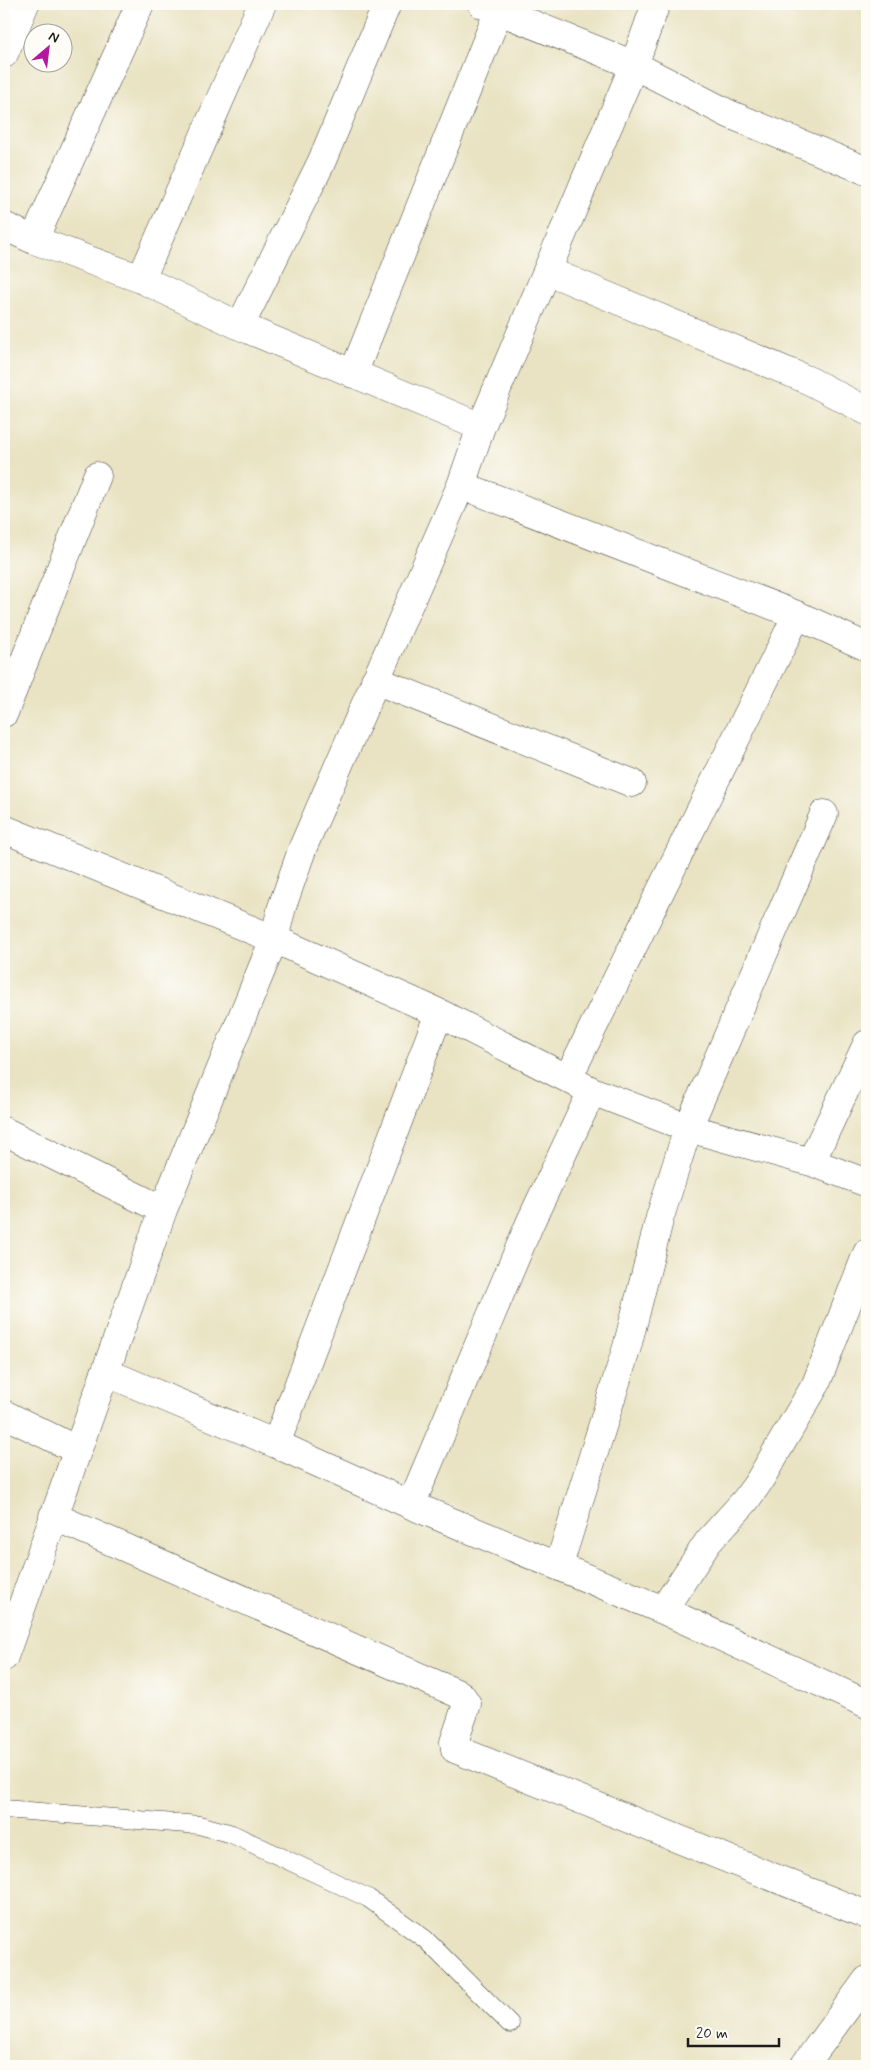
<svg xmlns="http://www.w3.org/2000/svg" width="871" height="2070" viewBox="0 0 871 2070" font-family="Mynerve,sans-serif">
	<rect width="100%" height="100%" fill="#fdfcf7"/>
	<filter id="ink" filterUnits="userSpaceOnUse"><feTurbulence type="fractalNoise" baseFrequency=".02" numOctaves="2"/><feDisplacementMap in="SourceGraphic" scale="10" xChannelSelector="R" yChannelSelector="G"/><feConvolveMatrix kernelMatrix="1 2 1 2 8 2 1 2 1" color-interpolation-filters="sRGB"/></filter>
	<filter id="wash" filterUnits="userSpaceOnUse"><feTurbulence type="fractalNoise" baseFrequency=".0096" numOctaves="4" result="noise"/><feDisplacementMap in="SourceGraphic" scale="20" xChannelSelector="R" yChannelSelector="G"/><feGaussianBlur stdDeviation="1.12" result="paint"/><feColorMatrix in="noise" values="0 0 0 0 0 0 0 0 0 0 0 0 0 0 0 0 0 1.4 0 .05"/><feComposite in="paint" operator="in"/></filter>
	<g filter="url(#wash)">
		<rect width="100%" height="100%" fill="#e9e3c3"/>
	</g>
	<g filter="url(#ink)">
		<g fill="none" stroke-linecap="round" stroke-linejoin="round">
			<defs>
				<path id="service" d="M4 1809 199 1825 232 1834 368 1898 425 1939 510 2024"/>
				<path id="minor" d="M482 4 634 65 729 114 867 171
					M4 54 25 4
					M4 226 34 240 141 279 240 326 481 427
					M34 240 140 4
					M548 271 810 381 867 411
					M141 279 262 4
					M240 326 321 163 387 4
					M353 374 499 10
					M461 485 797 615 867 647
					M375 680 632 783
					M4 713 97 476
					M4 829 274 939 439 1013 592 1091 688 1128 811 1162 867 1183
					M568 1078 797 615
					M4 1131 163 1210
					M811 1162 867 1044
					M105 1372 276 1444 411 1505 663 1610 867 1704
					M4 1414 77 1450
					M276 1444 439 1013
					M411 1505 530 1223 592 1091
					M53 1516 461 1695 467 1704 454 1742 455 1749 867 1915
					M559 1565 627 1347 660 1217 688 1128 824 814
					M663 1610 708 1542 745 1501 758 1483 816 1384 867 1253
					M4 1657 163 1210 274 939 282 907 303 847 461 485 481 427 634 65 656 4
					M804 2066 867 1980"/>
			</defs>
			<!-- service casing -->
			<use href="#service" stroke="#3b3a35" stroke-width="19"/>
			<!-- minor casing -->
			<use href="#minor" stroke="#3b3a35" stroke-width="29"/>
			<!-- service -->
			<use href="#service" stroke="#fff" stroke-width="18"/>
			<!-- minor -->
			<use href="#minor" stroke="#fff" stroke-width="28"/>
		</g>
	</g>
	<!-- margin -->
	<rect width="871" height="2070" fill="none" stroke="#fdfcf7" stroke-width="20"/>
	<!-- north arrow -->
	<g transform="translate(48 48) rotate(28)"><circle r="24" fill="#fdfcf7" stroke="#a3a29f"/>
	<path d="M0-4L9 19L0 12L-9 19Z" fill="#b5179e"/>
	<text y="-8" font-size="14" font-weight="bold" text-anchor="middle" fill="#1c1c1c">N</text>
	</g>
	<!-- scale -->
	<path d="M688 2038v8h91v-8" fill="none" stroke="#1c1c1c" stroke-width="2.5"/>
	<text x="696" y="2038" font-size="15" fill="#1c1c1c" stroke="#fdfcf7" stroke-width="4" paint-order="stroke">20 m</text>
</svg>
